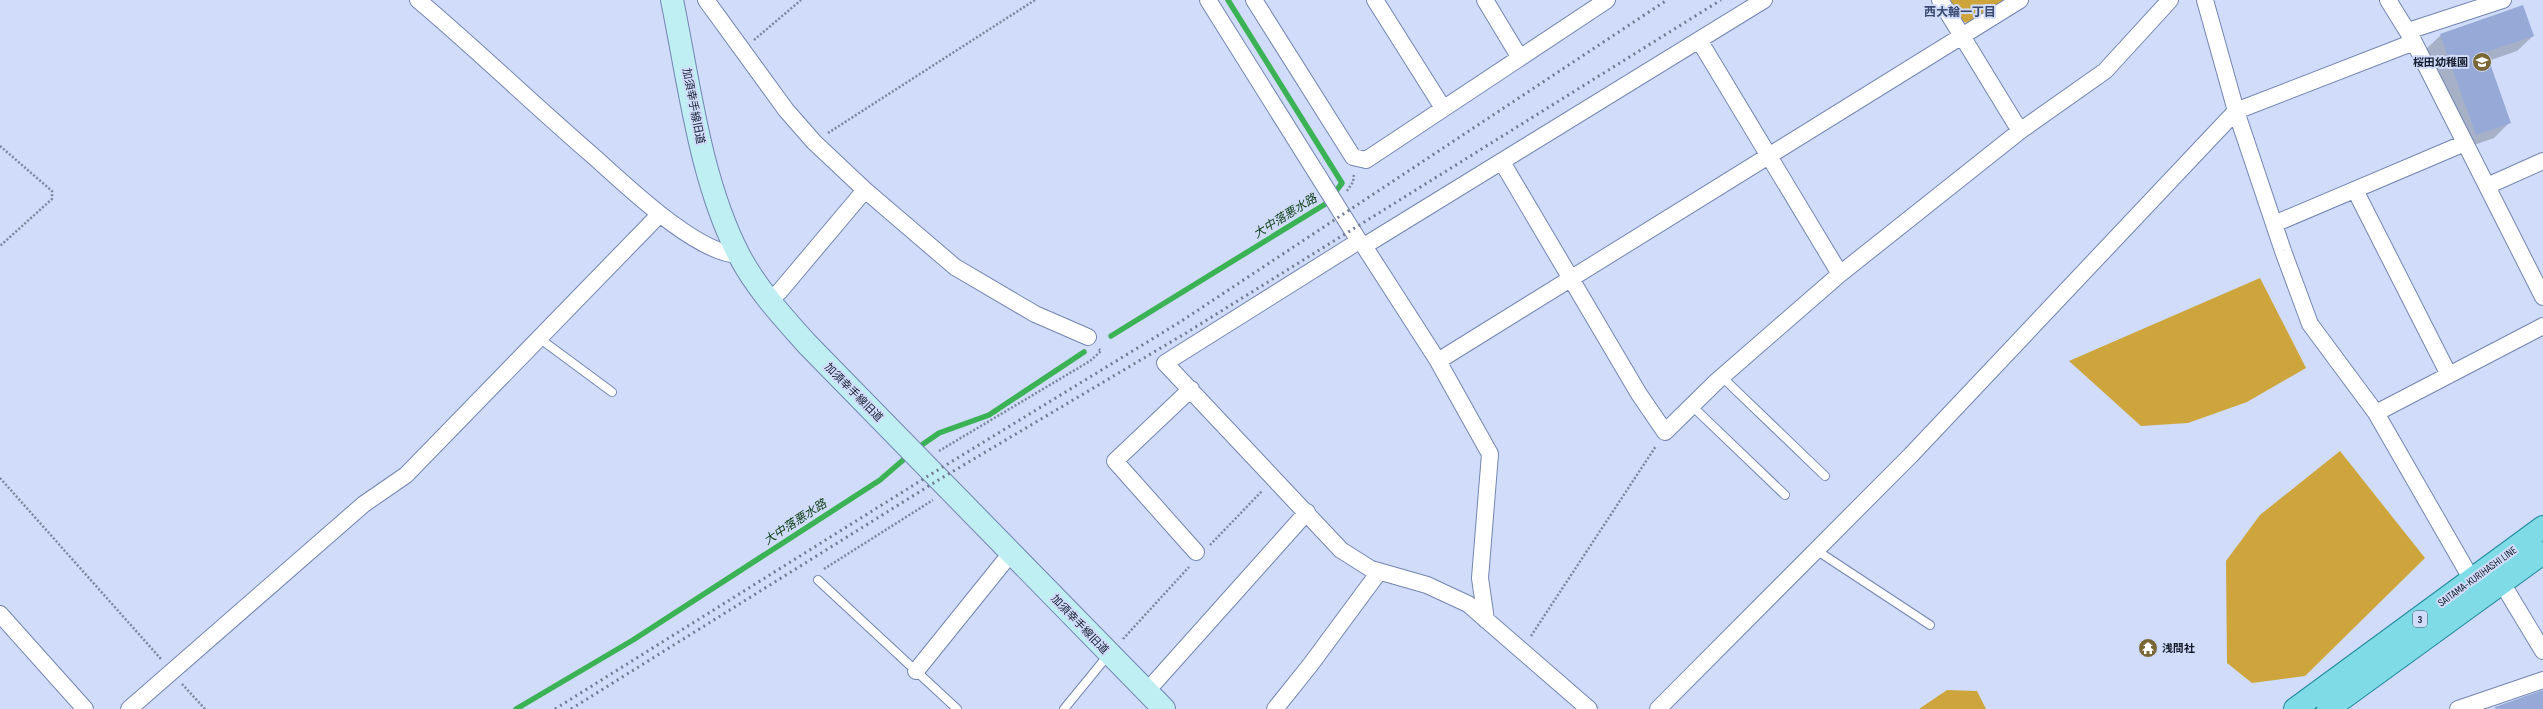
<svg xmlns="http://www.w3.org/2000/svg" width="2543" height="709" viewBox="0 0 2543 709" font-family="'Sofia Sans Condensed','Noto Sans JP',sans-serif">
	<rect width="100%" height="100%" fill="#d0dcf9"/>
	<!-- green -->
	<path fill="#cda53c" d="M1946 0H2005L1968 23 1958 20Z
		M2260 278 2306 368 2247 402 2188 423 2141 426 2069 361Z
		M2340 451 2425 558 2305 676 2252 683 2227 663 2226 561 2260 515Z
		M1947 690 1977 691 1986 709H1919Z"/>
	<!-- shadow -->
	<path fill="#0003" d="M2441 35 2533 36 2517 51 2488 61 2510 122 2494 138 2460 150 2425 50Z"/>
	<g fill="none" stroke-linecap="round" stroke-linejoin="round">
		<!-- stream -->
		<path stroke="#3bb256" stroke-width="5.5" d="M1111 336 1327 203 1342 183 1228 0
			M916 449 939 433 989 415 1084 352
			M516 709 633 640 880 480 910 454"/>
	</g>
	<!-- building -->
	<path fill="#96a9d7" d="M2523 5 2534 36 2486 52 2511 123 2476 135 2440 34Z
		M2543 690V709H2495V707Z"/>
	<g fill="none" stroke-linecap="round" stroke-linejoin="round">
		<defs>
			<path id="lane" d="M539 338 612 392
				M1722 377 1825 476
				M1692 406 1785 495
				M1816 550 1930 625
				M818 580 957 709
				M1064 709 1109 654"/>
			<path id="street" d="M418 0C477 50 533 104 592 155 625 184 696 254 739 255
				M706 0 786 110 814 142 865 190 955 267 1035 314 1088 337
				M1208 0 1359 241
				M1254 0 1353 157 1366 160 1607 0
				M1375 0 1443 108
				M1485 0 1520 58
				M1940 0 2020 131
				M2205 0 2236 111 2283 251 2310 324 2376 413 2472 580
				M2388 0 2414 42 2543 297
				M2408 31 2503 0
				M1699 40 1840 274
				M1502 162 1639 394 1665 432 1717 381 1840 274 2020 131 2105 71 2170 0
				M2487 186 2543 161
				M2355 190 2449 375
				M2274 224 2465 143
				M1364 246 1359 241 1165 363 1341 550 1371 569 1427 585 1468 604 1589 709
				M769 301 780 291 865 190
				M1438 361 2020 0
				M1191 389 1115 461 1196 552
				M2376 413 2543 326
				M2502 583 2543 651
				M0 614 85 709
				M1486 620 1480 578 1490 454 1438 361 1364 246 1764 0
				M916 671 1011 553
				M1147 691 1307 512
				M129 709 364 504 406 475 660 214
				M1275 709 1311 664 1379 572
				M1658 709 1911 455 2236 111 2414 42
				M2458 709 2543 680"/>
			<path id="secondary" d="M672 0C689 82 700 180 739 255 756 288 782 316 807 344L1164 709"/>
			<path id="primary" d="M2295 709 2543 527
				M2328 709 2543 553"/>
		</defs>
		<!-- lane casing -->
		<use href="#lane" stroke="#7385b1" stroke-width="10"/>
		<!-- street casing -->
		<use href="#street" stroke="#7385b1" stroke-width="18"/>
		<!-- secondary casing -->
		<use href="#secondary" stroke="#7385b1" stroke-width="24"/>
		<!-- primary casing -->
		<use href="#primary" stroke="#228a9c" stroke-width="24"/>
		<!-- path -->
		<path stroke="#7c869d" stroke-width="2.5" stroke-dasharray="2 2" stroke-linecap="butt" d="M754 40 801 0
			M828 133 1035 0
			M0 146 52 191V199L0 246
			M1347 191 1353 182 1354 174
			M939 451 1090 361 1101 351 1099 349
			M0 478 161 659
			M1210 545 1262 491
			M824 569 933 500
			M1531 636 1656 446
			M1123 639 1189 567
			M182 684 205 709"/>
		<!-- lane -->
		<use href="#lane" stroke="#fff" stroke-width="8"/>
		<!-- street -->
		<use href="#street" stroke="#fff" stroke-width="16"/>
		<!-- secondary -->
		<use href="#secondary" stroke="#bfeef3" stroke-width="22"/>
		<!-- primary -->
		<use href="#primary" stroke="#7fdce7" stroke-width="22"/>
		<!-- rail -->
		<path stroke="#737c93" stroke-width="3" stroke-dasharray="2 4" stroke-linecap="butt" d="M555 709 933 473 1180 322 1667 0
			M571 709 940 479 1186 333 1721 0"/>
	</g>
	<!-- icons -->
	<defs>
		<symbol id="school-disc" viewBox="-11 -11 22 22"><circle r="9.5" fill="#7b6736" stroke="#d0dcf9"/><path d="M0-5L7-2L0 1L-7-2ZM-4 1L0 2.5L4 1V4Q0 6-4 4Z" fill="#fff"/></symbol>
		<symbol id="temple-disc" viewBox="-11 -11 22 22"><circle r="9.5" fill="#7b6736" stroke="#d0dcf9"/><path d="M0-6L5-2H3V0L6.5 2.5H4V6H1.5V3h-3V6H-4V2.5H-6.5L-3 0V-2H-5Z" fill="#fff"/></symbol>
	</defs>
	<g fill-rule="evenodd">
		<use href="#school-disc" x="2471" y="51" width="22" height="22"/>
		<use href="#temple-disc" x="2137" y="637" width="22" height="22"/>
	</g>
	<g text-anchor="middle" stroke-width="4" stroke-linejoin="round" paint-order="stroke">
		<!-- shield labels -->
		<rect fill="#d0dcf9" stroke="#4d566a" stroke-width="1" x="2413" y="611" width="14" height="16" rx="3"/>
		<g font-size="10" font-weight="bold" fill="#151c2d">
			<text x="2420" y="623">3</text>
		</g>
		<!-- poi labels -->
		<g font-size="11" font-weight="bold" fill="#151c2d" stroke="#d0dcf9" text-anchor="end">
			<text x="2468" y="66">桜田幼稚園</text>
			<text x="2162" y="652" text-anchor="start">浅間社</text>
		</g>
		<!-- street labels -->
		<g font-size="11" fill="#151c2d" stroke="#d0dcf9">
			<text transform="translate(694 106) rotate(79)" y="4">加須幸手線旧道</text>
			<text transform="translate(854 392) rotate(45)" y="4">加須幸手線旧道</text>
			<text transform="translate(2477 576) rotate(-36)" y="4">SAITAMA-KURIHASHI LINE</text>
			<text transform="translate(1080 624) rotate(46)" y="4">加須幸手線旧道</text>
		</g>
		<!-- neighbourhood labels -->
		<g font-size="12" font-weight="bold" fill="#3a4971" stroke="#d0dcf9">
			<text x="1960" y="16">西大輪一丁目</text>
		</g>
		<!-- water labels -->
		<g font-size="12" font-style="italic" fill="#14421d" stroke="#d0dcf9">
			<text transform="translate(1285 216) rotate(-32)" y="4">大中落悪水路</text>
			<text transform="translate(795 522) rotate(-33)" y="4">大中落悪水路</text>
		</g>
	</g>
</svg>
